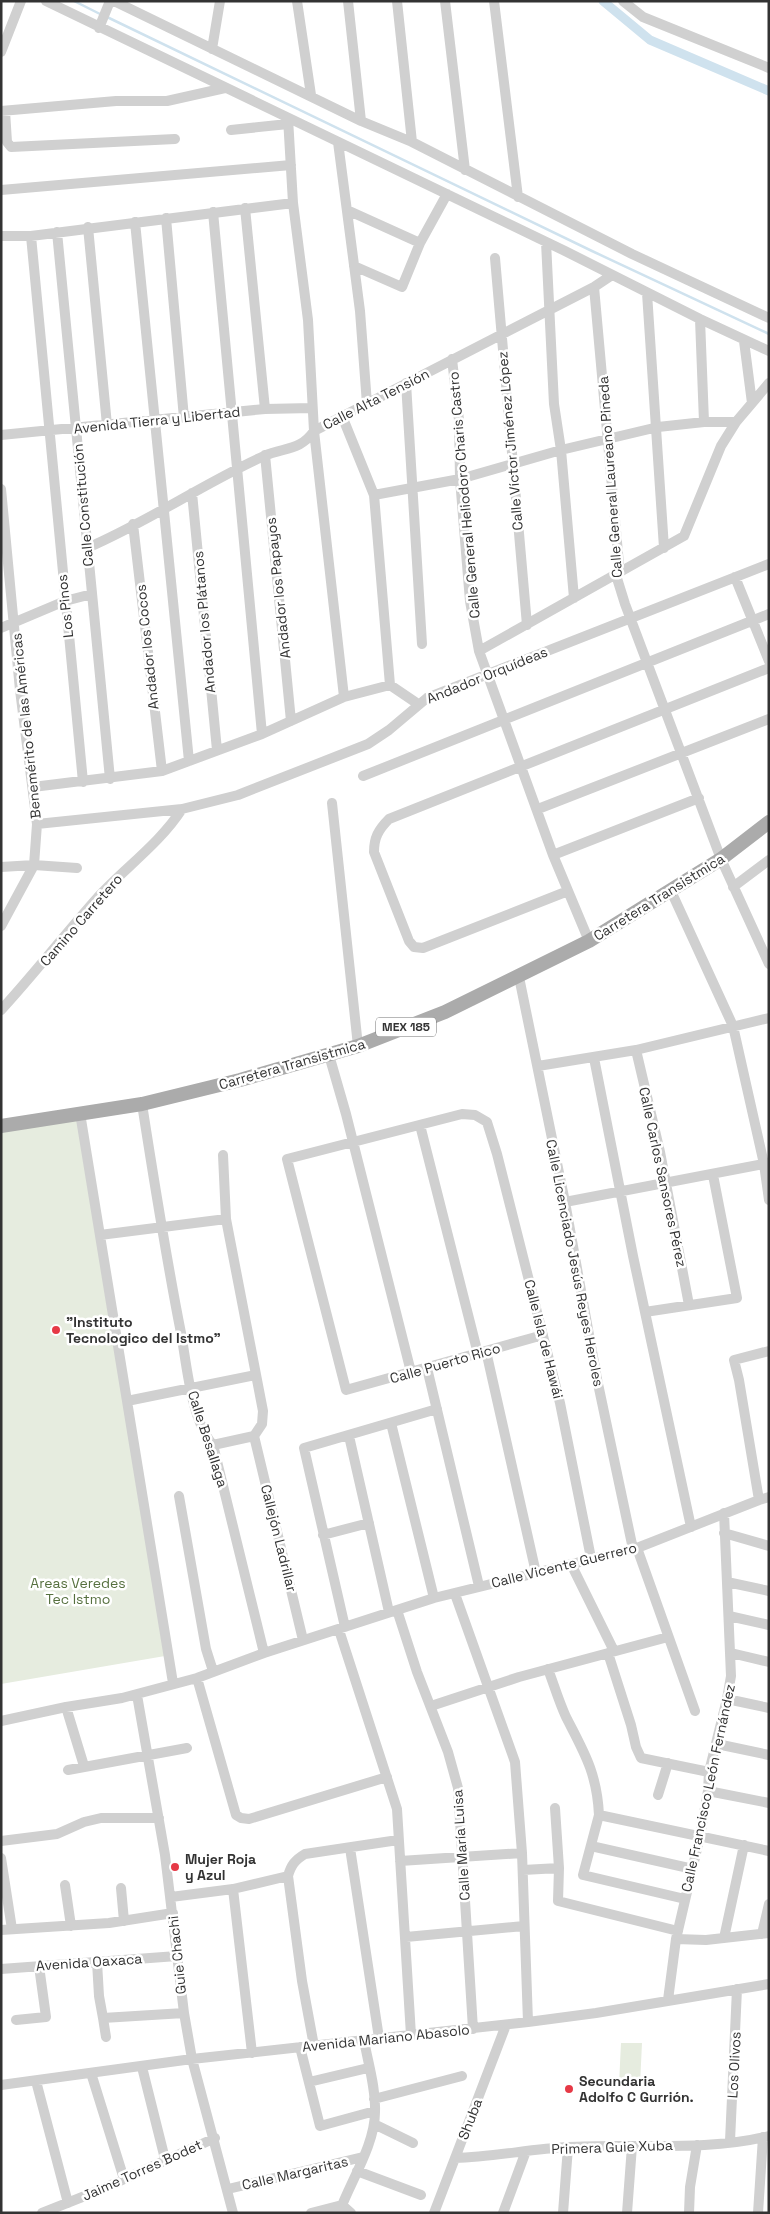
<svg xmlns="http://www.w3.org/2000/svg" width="770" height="2214" viewBox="0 0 770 2214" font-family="'Space Grotesk',sans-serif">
	<rect width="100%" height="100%" fill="#fff"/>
	<!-- green -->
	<path fill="#e6ecdf" d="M80 1113 165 1656 1 1684V1127Z
		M621 2043H642L640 2085 619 2084Z"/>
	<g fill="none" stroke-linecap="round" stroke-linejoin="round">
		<!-- stream -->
		<path stroke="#cfe2ee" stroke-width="2.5" d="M74 1 102 15
			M107 17 592 251 769 334"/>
		<!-- canal -->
		<path stroke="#cfe2ee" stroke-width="9" d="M603 1 650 40 769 91"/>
		<!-- minor -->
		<path stroke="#d0d0d0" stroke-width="10" d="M46 1 565 251 700 319 769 351
			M114 1 361 121 412 142 632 254 769 318
			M297 1 311 95
			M348 1 361 121
			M397 1 412 142
			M445 1 465 170
			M494 1 518 197
			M623 1 643 17 769 68
			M99 28 110 1
			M212 49 220 1
			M1 52 21 1
			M1 111 116 101H167L225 88
			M5 111 7 142 11 147 175 139
			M288 118 293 203 308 320 314 431 344 697
			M231 130 288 124
			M338 142 360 311 367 404
			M1 190 291 165
			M245 208 265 409
			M347 210 420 243
			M213 212 262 734
			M166 218 184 418
			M135 222 189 761
			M88 227 107 425
			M57 232 110 779
			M1 236H31L293 203
			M31 236 83 782
			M546 242 554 404 561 450 574 598
			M495 258 527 625
			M354 266 402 287 420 243 447 194
			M594 287 619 564 616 575 625 604 721 859 769 964
			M647 293 664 548
			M700 319 704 422
			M744 341 752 403
			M452 359 459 420 460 479 470 601 479 651 553 855 589 941
			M406 383 422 644
			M342 416 374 495 390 685
			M1 435 265 409 312 408
			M265 455 291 721
			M1 489 20 690 37 824 34 865 1 926
			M192 493 217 750
			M374 495 460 479 561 450 658 427 704 422H736
			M133 524 162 771
			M87 548C148 522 204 483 264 456 285 447 300 451 314 431L594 287 612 275
			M735 577 769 661
			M1 628 65 601 92 594
			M479 651 684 536 721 446 736 422 769 383
			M363 776 769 614
			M33 787 162 771 262 734 344 697 390 685 418 704
			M332 803 358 1046
			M538 809 769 719
			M37 824 182 809 238 795 368 744 389 730 427 698 769 564
			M553 855 699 798
			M1 867 34 865 77 868
			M733 887 769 860
			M568 891 423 948 414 947 409 941 374 852C374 838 378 830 389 819L769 668
			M671 891 733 1026 764 1164 769 1200
			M519 977 565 1202 597 1379 633 1549
			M1 1010C35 973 65 934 98 897 126 867 160 843 182 809
			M636 1050 660 1152 689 1305
			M329 1055 346 1114 411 1372
			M594 1058 633 1256 691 1527
			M538 1066 636 1050 769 1018
			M142 1104C154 1181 166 1257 181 1333 187 1366 191 1420 213 1445L264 1653
			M80 1113 173 1683
			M420 1125 478 1354
			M565 1202 769 1163
			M100 1235 226 1219
			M645 1312 737 1298 713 1175
			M543 1335 346 1390 287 1159 462 1114 475 1115 487 1122 497 1154 560 1403 591 1558
			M486 1351 536 1573
			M427 1368 479 1586
			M127 1401 256 1375
			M391 1423 434 1598
			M254 1436 303 1640
			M349 1436 389 1612
			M213 1445 254 1436 262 1424 263 1411 226 1219 223 1155
			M179 1496 206 1649 213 1671
			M759 1500 739 1380 734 1360 769 1351
			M724 1533 769 1546
			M323 1535 369 1523
			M637 1548 695 1711
			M571 1564 614 1651
			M727 1582 769 1591
			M455 1594 515 1762 522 1853 528 2022
			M397 1610 417 1672 448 1752 458 1788 473 2029
			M729 1616 769 1625
			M345 1627 304 1448 437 1409
			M339 1630 397 1809 411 2035
			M608 1653 631 1725 636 1747 641 1758 709 1772
			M731 1653 769 1662
			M548 1669C554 1685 559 1702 566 1717 584 1752 597 1773 599 1815
			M197 1678 236 1815 241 1818 249 1819 387 1777
			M137 1695 165 1855 184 2013 192 2059 233 2213
			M727 1699 769 1708
			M431 1706 519 1677 668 1637
			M66 1707 84 1766
			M1 1721 66 1707 122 1698 197 1678 264 1653 434 1598 637 1548 759 1500 769 1497
			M717 1744 769 1755
			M68 1770 187 1748
			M708 1791 769 1803
			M658 1795 668 1763
			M555 1808 559 1868 558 1901 678 1931
			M1 1841 57 1834 84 1822 101 1818H159
			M591 1846 693 1869
			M350 1848 379 2038
			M1 1858 12 1929
			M400 1861 522 1853
			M523 1870 559 1868
			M65 1885 71 1926
			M121 1888 124 1921
			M233 1889 252 2053
			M171 1897 233 1889 288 1876
			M685 1899 583 1875 599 1815 769 1851
			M1 1930 109 1923 173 1913
			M762 1934 769 1904
			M406 1937 524 1926
			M724 1938 744 1845
			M676 1939 706 1940 769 1933
			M97 1962 99 1996 103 2018 184 2013
			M1 1969 177 1956
			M668 2000 676 1939 700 1836 708 1791 709 1772 727 1699 731 1676 724 1513
			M103 2018 106 2037
			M16 2020 46 2017 39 1966
			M314 2046 302 1981 288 1876C291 1865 295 1860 305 1854L398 1840
			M300 2047 320 2126 375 2111
			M142 2067 165 2159
			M91 2073 124 2179
			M36 2081 68 2203
			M309 2082 368 2068
			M1 2085 192 2059 528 2022 596 2013 769 1984
			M374 2099 462 2076
			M374 2124 413 2143
			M730 2141 737 1989
			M455 2158C493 2157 530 2149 568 2147 632 2143 707 2152 769 2136
			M357 2171 421 2195
			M228 2189 363 2157
			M42 2213 100 2190 215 2138
			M311 2213 342 2205 351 2213
			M339 2213C350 2182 375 2145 375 2112 376 2088 368 2063 364 2040
			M434 2213 506 2025
			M503 2213 526 2151
			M563 2213 568 2147
			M627 2213 632 2146
			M689 2213 690 2187 697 2145
			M758 2213 763 2137"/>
		<!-- major -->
		<path stroke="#ababab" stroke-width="14" d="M1 1126 142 1104 240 1080 358 1046 445 1012 589 941 721 859 769 822"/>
	</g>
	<!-- markers -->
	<g fill="#e63946" stroke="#fff" stroke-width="2">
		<circle cx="56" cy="1330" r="5"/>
		<circle cx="175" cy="1867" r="5"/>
		<circle cx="569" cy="2089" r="5"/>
	</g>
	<g text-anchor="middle" stroke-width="5" stroke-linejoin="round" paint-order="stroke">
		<!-- shield labels -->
		<rect fill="#fff" stroke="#707070" stroke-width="1" x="376" y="1017.5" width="60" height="19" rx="4"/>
		<g font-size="12" font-weight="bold" fill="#333">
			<text x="406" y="1031">MEX 185</text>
		</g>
		<!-- street labels -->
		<g font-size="14" fill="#333" stroke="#fff">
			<text transform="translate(376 399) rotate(-27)" y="5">Calle Alta Tensión</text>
			<text transform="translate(157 420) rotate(-6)" y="5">Avenida Tierra y Libertad</text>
			<text transform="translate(510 441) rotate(-95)" y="5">Calle Víctor Jiménez López</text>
			<text transform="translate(610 477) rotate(-94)" y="5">Calle General Laureano Pineda</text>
			<text transform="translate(464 495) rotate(-95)" y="5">Calle General Heliodoro Charis Castro</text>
			<text transform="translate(83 505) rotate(-95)" y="5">Calle Constitución</text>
			<text transform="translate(278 588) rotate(-96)" y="5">Andador los Papayos</text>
			<text transform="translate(65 606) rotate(-96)" y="5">Los Pinos</text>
			<text transform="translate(204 622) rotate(-95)" y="5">Andador los Plátanos</text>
			<text transform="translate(147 647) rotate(-96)" y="5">Andador los Cocos</text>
			<text transform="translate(487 675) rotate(-22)" y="5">Andador Orquídeas</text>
			<text transform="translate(26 726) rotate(-96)" y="5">Benemérito de las Américas</text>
			<text transform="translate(659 897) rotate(-32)" y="5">Carretera Transistmica</text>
			<text transform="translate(81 920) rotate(-49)" y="5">Camino Carretero</text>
			<text transform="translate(292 1064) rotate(-16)" y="5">Carretera Transistmica</text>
			<text transform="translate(663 1177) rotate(78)" y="5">Calle Carlos Sansores Pérez</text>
			<text transform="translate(575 1263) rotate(79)" y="5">Calle Licenciado Jesús Reyes Heroles</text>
			<text transform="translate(544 1339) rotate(76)" y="5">Calle Isla de Hawái</text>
			<text transform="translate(445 1363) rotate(-16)" y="5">Calle Puerto Rico</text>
			<text transform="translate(208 1439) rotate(72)" y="5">Calle Besallaga</text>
			<text transform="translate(279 1538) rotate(76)" y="5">Callejón Ladrillar</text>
			<text transform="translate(564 1565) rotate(-14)" y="5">Calle Vicente Guerrero</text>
			<text transform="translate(708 1788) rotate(-78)" y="5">Calle Francisco León Fernández</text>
			<text transform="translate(461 1845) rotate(-94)" y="5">Calle María Luisa</text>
			<text transform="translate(177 1955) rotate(-96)" y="5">Guie Chachi</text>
			<text transform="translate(89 1962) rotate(-4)" y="5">Avenida Oaxaca</text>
			<text transform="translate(386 2038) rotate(-6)" y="5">Avenida Mariano Abasolo</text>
			<text transform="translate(734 2065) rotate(-87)" y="5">Los Olivos</text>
			<text transform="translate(470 2119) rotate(-69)" y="5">Shuba</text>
			<text transform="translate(612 2147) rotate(-2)" y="5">Primera Guie Xuba</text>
			<text transform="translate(142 2170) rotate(-24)" y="5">Jaime Torres Bodet</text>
			<text transform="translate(295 2173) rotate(-13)" y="5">Calle Margaritas</text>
		</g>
		<!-- poi labels -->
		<g font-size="14" font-weight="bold" fill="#333" stroke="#fff" text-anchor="start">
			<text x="66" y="1327">"Instituto<tspan x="66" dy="16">Tecnologico del Istmo"</tspan></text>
			<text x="185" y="1864">Mujer Roja<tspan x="185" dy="16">y Azul</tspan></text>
			<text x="579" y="2086">Secundaria<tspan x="579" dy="16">Adolfo C Gurrión.</tspan></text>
		</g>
		<!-- park labels -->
		<g font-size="14" fill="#56703f" stroke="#fff">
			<text x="78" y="1588">Areas Veredes<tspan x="78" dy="16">Tec Istmo</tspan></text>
		</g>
	</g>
	<!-- border -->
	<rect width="770" height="2214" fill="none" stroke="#333333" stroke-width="5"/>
</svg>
